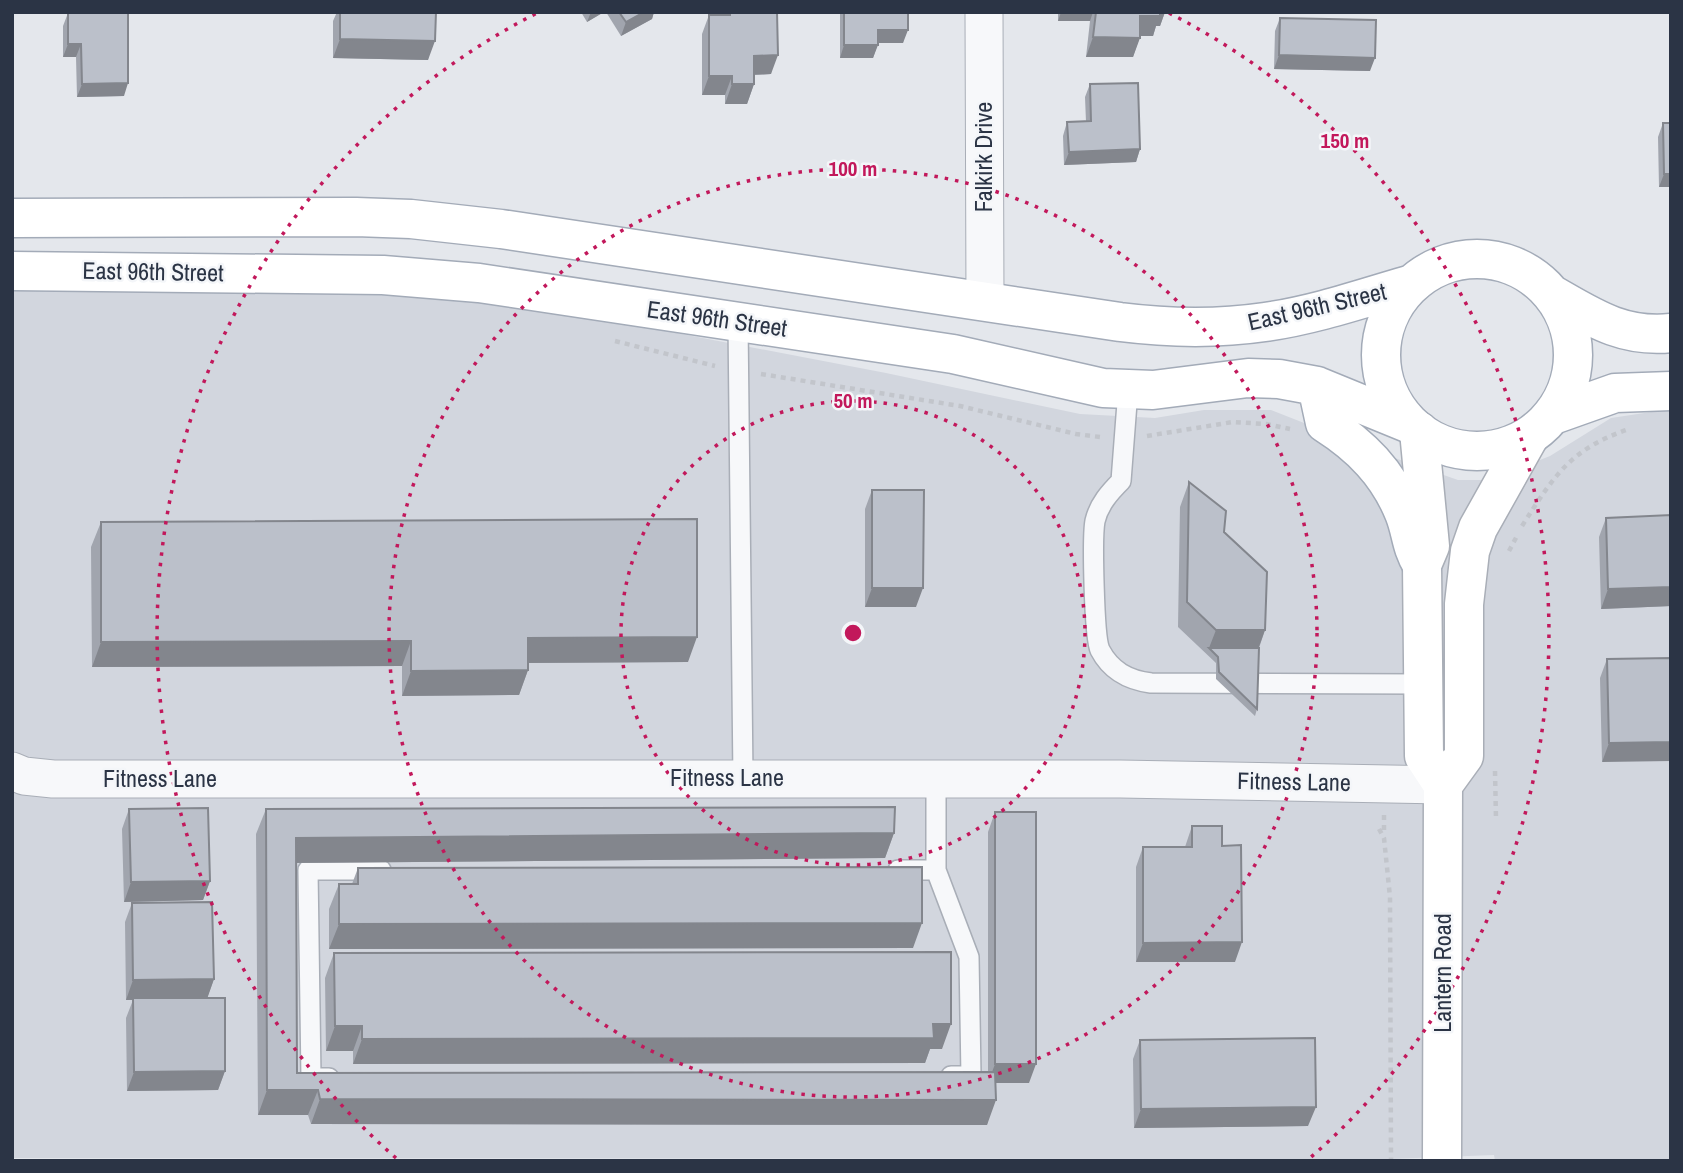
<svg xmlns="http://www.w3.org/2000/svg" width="1683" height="1173" viewBox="0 0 1683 1173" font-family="'Archivo Narrow',sans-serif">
	<rect width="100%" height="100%" fill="#e4e7ec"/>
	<!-- built -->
	<path fill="#d2d6de" d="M12 283 468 293 886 373 1080 414 1155 418 1204 410H1271L1383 454 1458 480H1489L1550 456 1611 418 1671 409V1161H1495L1494 1155 1390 1159 12 1158Z"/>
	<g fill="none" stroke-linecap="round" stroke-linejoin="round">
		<defs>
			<path id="lane" d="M738 322 743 778
				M1128 390 1121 481C1110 492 1099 504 1095 521 1092 537 1094 637 1100 650 1111 671 1128 680 1151 683L1423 684
				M936 778V870L969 957 971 1076H951
				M898 870H936
				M329 1078H311L308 870H381"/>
			<path id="street" d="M984 12 985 301
				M12 771 24 776 53 779H1120L1443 785"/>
			<path id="secondary" d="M1419 431 1430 546 1422 565 1424 756 1443 785 1442 1161
				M1443 785 1464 756V604L1470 551 1478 528 1529 437"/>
			<path id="primary" d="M12 218 356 217 411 219 501 229 1120 322C1168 328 1217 329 1265 322 1315 315 1364 298 1412 284
				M1381 355a96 96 0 1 1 192 0a96 96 0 1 1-192 0Z
				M12 271 383 275 479 283 953 354 1103 388 1153 390 1248 378 1279 379 1317 386 1410 424
				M1553 295C1593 318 1623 338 1671 333
				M1317 386 1325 423C1361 446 1388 473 1404 513 1412 533 1410 545 1422 565
				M1553 415 1615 393 1671 391"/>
		</defs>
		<!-- lane casing -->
		<use href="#lane" stroke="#a9aeb7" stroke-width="22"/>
		<!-- street casing -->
		<use href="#street" stroke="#a9aeb7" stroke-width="39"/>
		<!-- secondary casing -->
		<use href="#secondary" stroke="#a9aeb7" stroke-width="41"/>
		<!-- primary casing -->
		<use href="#primary" stroke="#a3abb8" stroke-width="41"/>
		<!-- path -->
		<path stroke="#c2c5cb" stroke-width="4.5" stroke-dasharray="5 5" stroke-linecap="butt" d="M615 341 715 366
			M761 374 960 406 1076 434 1100 437
			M1147 436 1233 422 1266 424 1290 429
			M1522 526C1554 476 1570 449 1629 429
			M1509 551 1518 534
			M1495 771 1496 819
			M1384 815V834
			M1379 829 1384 838 1390 897 1391 1161"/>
		<!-- lane -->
		<use href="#lane" stroke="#f7f8fa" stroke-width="19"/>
		<!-- street -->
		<use href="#street" stroke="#f7f8fa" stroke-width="37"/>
		<!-- secondary -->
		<use href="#secondary" stroke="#fff" stroke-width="38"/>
		<!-- primary -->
		<use href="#primary" stroke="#fff" stroke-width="38"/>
	</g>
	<!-- wall -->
	<path fill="#a1a5ae" d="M337 12H436L428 60 333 58V21Z
		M581 12H604L587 22Z
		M606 12H654L652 19 621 36Z
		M727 12H777L771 74 754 75V84L747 104H725V95H702V34L709 15H726Z
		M840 12H908L903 43H878L873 58H840Z
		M1058 12H1165L1160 26H1156L1153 36H1140L1133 57H1086L1090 21H1058Z
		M68 13 124 96 77 97 76 57H63V26Z
		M1280 18 1370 71 1274 69 1275 31Z
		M1090 84 1140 149 1136 162 1064 165 1063 136 1067 122H1086L1085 97Z
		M1663 123 1671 187H1659L1658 137Z
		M1189 482 1224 532 1265 630 1259 648 1257 709 1255 716 1216 679V663L1178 627 1180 507Z
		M872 490 916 607H865V509Z
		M1671 515V606L1601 609 1599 537 1606 518Z
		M101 522 688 662 528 663V670L519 695 402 696V666L92 667 91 547Z
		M1671 658 1602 762 1600 678 1607 659Z
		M129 809 210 881 203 900 124 902 122 829Z
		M266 809 894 833 885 858 296 863 297 1073 988 1072V832L995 812 1029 1083H996L987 1125 311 1124 308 1115H258L256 834Z
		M1192 826 1222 846 1235 962H1136V867L1143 847H1185Z
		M358 868 913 948 329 949V909L339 884H352Z
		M132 903 214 979 207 998 225 1071 218 1090 127 1091 126 1018 133 1000H126L125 922Z
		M334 953 942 1049H930L925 1063 353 1064V1051H326L325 978Z
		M1140 1040 1308 1126 1134 1128 1133 1059Z"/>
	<!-- shaded-wall -->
	<path fill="#83868d" d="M591 12H604L587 22Z
		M644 12H654L652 19 621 36 626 22Z
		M1061 12H1093L1090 21H1058Z
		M1159 12H1165L1160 26H1156L1153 36H1133L1140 16Z
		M878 30H908L903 43H873Z
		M1093 37 1140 38 1133 57H1086Z
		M340 39 435 41 428 60 333 58Z
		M68 44H81L76 57H63Z
		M844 45H878L873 58H840Z
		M778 55 771 74 747 75 754 56Z
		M1279 55 1375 58 1370 71 1274 69Z
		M709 76H732L725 95H702Z
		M128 83 124 96 77 97 82 84Z
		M732 84H754L747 104H725Z
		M1140 149 1136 162 1064 165 1069 152Z
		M1664 174H1671V187H1659Z
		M1671 587V606L1601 609 1608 589Z
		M872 588H923L916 607H865Z
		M1216 630H1265L1256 655 1209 648Z
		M697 637 688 662 519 663 528 638Z
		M411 641 402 666 92 667 101 642Z
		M528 670 519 695 402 696 411 671Z
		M1671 742V761L1602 762 1609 743Z
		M894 833 885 858 287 863 296 838Z
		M210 881 203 900 124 902 131 882Z
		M922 923 913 948 329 949 339 924Z
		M1242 942 1235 962H1136L1143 943Z
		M214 979 207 999 126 1000 133 980Z
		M933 1024H951L942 1049H930L925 1063 353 1064 362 1039Z
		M335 1026H362L353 1051H326Z
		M995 1064H1036L1029 1083H988Z
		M225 1071 218 1090 127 1091 134 1072Z
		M267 1090H318L308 1115H258Z
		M320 1099 996 1100 987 1125 311 1124Z
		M1316 1107 1308 1126 1134 1128 1141 1109Z"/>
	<!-- building -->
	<path fill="#bbc0ca" stroke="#83868d" stroke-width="2" d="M128 12V83L82 84 81 44H68V13Z
		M340 12H436L435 41 340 39Z
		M619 12H644L626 22Z
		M730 12H777L778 55 754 56V84H732V76H709V15H730Z
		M844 12H908V30H878V45H844Z
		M1096 12H1160V16H1140V38L1093 37Z
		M1280 18 1376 20 1375 58 1279 55Z
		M1138 83 1140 149 1069 152 1067 122 1091 121 1090 84Z
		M1663 123H1671V174H1664Z
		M1189 482 1226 511 1224 532 1267 572 1265 630H1216L1187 602Z
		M872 490H924L923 588H872Z
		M1671 515V587L1608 589 1606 518Z
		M697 519V637L528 638V670L411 671V641L101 642V522Z
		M1209 648H1259L1257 709 1219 672 1218 657Z
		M1671 658V742L1609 743 1607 659Z
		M895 807 894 833 296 838 297 1073 995 1072 996 1100 320 1099 318 1090H267L266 809Z
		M208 808 210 881 131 882 129 809Z
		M995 812H1036V1064H995Z
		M1192 826H1222V846L1241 845 1242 942 1143 943V847H1192Z
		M922 867V923L339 924V884H358V868Z
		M212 902 214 979 133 980 132 903Z
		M951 952V1024H933L934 1038 362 1039V1026H335L334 953Z
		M133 998H225V1071L134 1072Z
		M1315 1038 1316 1107 1141 1109 1140 1040Z"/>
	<!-- distance rings -->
	<g fill="none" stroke="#c2185b" stroke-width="3.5" stroke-dasharray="3.5 7">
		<circle cx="853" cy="633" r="232"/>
		<circle cx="853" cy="633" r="464"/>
		<path d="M396 1158A696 696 0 0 1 537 13M1169 13A696 696 0 0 1 1310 1158"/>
	</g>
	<g text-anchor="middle" stroke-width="5" stroke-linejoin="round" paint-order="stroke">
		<!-- street labels -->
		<g font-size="24" fill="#2b3445" stroke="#f4f6f9">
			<text transform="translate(984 157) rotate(-90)" y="8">Falkirk Drive</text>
			<text transform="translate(153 272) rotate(1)" y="8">East 96th Street</text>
			<text transform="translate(1317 307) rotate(-13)" y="8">East 96th Street</text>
			<text transform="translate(717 319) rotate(8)" y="8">East 96th Street</text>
			<text x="727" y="786">Fitness Lane</text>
			<text x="160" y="787">Fitness Lane</text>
			<text transform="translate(1294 782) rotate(1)" y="8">Fitness Lane</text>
			<text transform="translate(1443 973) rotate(-90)" y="8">Lantern Road</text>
		</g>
	</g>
	<circle cx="853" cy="633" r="10" fill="#c2185b" stroke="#f4f6f9" stroke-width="3.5"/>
	<g font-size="21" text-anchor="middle" font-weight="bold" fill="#c2185b" stroke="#f4f6f9" stroke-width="5" stroke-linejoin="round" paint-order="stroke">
		<text x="1345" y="148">150 m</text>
		<text x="853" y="176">100 m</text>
		<text x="853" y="408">50 m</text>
	</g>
	<!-- border -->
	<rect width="1683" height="1173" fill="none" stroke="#2b3445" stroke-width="28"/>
</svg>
